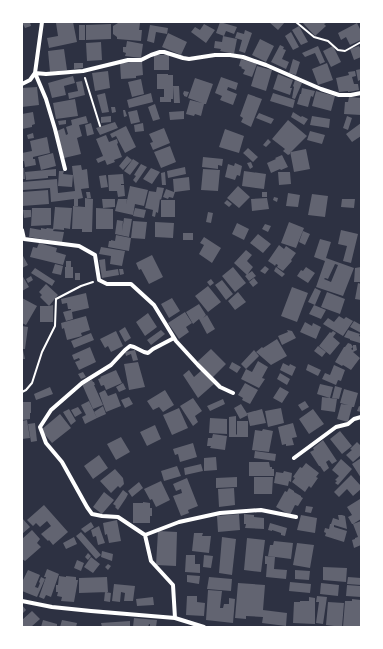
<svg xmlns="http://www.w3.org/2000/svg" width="383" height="649" viewBox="0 0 383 649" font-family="'Space Grotesk',sans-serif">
	<rect width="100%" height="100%" fill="#2d3142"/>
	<!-- building -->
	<path fill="#626471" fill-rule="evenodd" d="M22 22H30L31 26 25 28Z
		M63 22H73L77 42 49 48 47 38 58 36 56 23Z
		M118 22H138L137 23H140L139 30H142L141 41 117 39V37L113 34V26L118 23Z
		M220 22 237 27 234 34 226 31 224 36 216 33Z
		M269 22H285L278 30Z
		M302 22H325L326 23 324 24 326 26 315 36Z
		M357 23 361 31V40L350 45 346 37 341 40 338 33Z
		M111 24V39L86 40V25Z
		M204 24 215 30 206 43 191 32 195 27 200 30Z
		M79 25H85V40H79Z
		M150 25 168 28 167 34 156 32 154 43 147 41Z
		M299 26 308 42 301 45 292 30Z
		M245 30 252 33 245 53 239 51 242 40 235 38 237 32 244 34Z
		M291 32 299 47 293 50 285 36Z
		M168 33 187 42 181 55 162 47Z
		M223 36 237 39 234 54 220 51 221 49 214 48 215 41 222 42Z
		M260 39 274 46 266 62 252 55Z
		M127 41 143 44 141 58 125 56 126 53 123 52V47H126Z
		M101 42 102 60 87 61 86 43Z
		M280 45 284 47 283 49 286 50 282 59 289 62 286 69 271 62Z
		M318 46 325 62 320 64 315 53 305 57 302 53Z
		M333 46 341 62 331 67 323 51Z
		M359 46 361 50V57L354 60 350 49Z
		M64 49 67 70 50 72 48 51Z
		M154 55H169V70H154Z
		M241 59 257 64 252 77 243 74 245 70 241 68 242 67 239 66Z
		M293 59 300 62 296 75 289 73Z
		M142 61 143 75 136 76V78L121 79 120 63Z
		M74 63H83V68L74 69Z
		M327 63 333 80 318 85 312 69Z
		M257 66 272 70 266 91 251 86Z
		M361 69V84H360V80L358 81 356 70Z
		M108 71 110 88 95 91 92 73Z
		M355 71 356 76 352 77 354 84H358L359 90 348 92V91L339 92 336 78 345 76 349 75 348 72Z
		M157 74H168V75H173V99H171V102H160V97H164V89H157Z
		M278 74 293 80 290 88H292L290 95 273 89Z
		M73 76 75 83 64 86 66 95 52 98 48 83Z
		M221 77 238 83 236 90 228 87 227 90 237 94 233 105 220 100 222 96 215 93Z
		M195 78 213 84 206 104H204L201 116 195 114 194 116 186 114 190 100 202 103 188 98Z
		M141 79 144 94 132 97 128 82Z
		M295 80 302 83 295 99 292 98 294 87 293 86Z
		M82 81 85 95 69 99 68 93 78 91 76 82Z
		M173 86H179L180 103H174Z
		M37 87 39 105 22 107V88Z
		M302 88 315 91 313 97 311 96 308 107 297 104 300 94H301Z
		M184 91 189 92 187 97 184 96V95L183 94Z
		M316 91 335 96 331 111 312 106Z
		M105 93 109 112 102 113 97 95Z
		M151 93 153 102 129 108 127 100Z
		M273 93 295 100 293 108 270 101Z
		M248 94 262 99 251 127 241 122 243 118 240 116Z
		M349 97 361 98V115L344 114 345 102H348Z
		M75 99 78 116 56 119 53 103Z
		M155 104 160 119 153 121 148 107Z
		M111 107H115L116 112 112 113Z
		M123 110H125L127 116 124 117Z
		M137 110 140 122 131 124 128 112Z
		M184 111V119L170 120 169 112Z
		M33 112 35 124 32 125V127L22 129V114Z
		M293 112 301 117 302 116 308 119 304 125 291 117Z
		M259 113 274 119 271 124 256 118Z
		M86 116 88 123 79 125 82 136 77 138 81 154 64 158 57 131 64 128 66 135 68 134 66 127 72 125 71 120Z
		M111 116V122L101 123V117Z
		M312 116 330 119 329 128 310 125Z
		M347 116 352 118 348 130 343 128Z
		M66 120V124L59 125 58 121Z
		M288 120 307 136 291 152 306 149 310 169 294 172 290 151V154L288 155 283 151 285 149 272 139Z
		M115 122 118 128 100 135 96 128Z
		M91 123 94 134 87 136 85 125Z
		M143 123 144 131 135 132 134 125Z
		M361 123V136L352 142 346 134Z
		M126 126 136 147 125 153 116 136 112 138 110 134Z
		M164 128 170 143 153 150 150 143 153 142 149 134Z
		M225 129 244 136 239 153 219 147Z
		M310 131 325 135 322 144 307 140Z
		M33 133 34 138 28 139 27 135Z
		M106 135 109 142 117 139 118 143 117 144 122 157 114 160 115 162 107 165 105 160 98 163 96 159 103 156 96 139Z
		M47 137 50 153 33 157V159H35L36 165 25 167 24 161H22V153L32 151 30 141Z
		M268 139 271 142 266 147 263 145Z
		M170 146 176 162 161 168 154 152Z
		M248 148 258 157 253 162 243 153Z
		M53 153 56 166 41 170 38 157Z
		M282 155 288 167 281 170 280 169 271 173 267 163 276 159 275 158Z
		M127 156 132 160 123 170 119 166Z
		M203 157 223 159 222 166 218 165V169L202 167Z
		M133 159 139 163 130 175 124 171Z
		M251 162 253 167 250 169 247 163Z
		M235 163 242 166 240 176 237 175 235 180 225 177 228 164 234 166Z
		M141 164 147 167 136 183 133 180 136 176 134 175Z
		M81 165 82 170 87 169 89 188 81 189 83 198 78 199V206H74V199L59 201 58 195 59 201 51 202 50 188 23 190 22 182 57 179 58 193 75 191 72 166Z
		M185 167 186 174 168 178 167 171Z
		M22 168H24L25 179H22Z
		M151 168 160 172 152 184 143 179Z
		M56 169V176H48V178L26 180 25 172Z
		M203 169 220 170 218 191 201 190Z
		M59 171H64L63 174 73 175 72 187 58 186Z
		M244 171 266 174 264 189 242 186Z
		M165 172 166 185H162L161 173Z
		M278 172H290L291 184 279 185Z
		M123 174 124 184H121V185H124L125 196 118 197 117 191H109L108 175Z
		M106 175 108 187 101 188 99 176Z
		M189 177 190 190 175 192 173 198 169 197 168 199 163 197 166 189 174 192 173 179Z
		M130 186 148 190 144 206 135 204 133 215 115 211 118 199H127L126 205Z
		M238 186 250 197 239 208 227 198Z
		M157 187 164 188 161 200 160 199 158 213 156 212 155 217 152 216 153 210 145 208 149 191 156 192Z
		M48 190 49 204 22 206V192Z
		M86 192H90L91 198H87Z
		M262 192H267V197H262Z
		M288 193 300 195 298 207 286 206Z
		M312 194 328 196 325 217 308 215Z
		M274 197 278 198 277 202 273 200Z
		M85 198 93 199 92 232H82V229H72L73 206 85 207Z
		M267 198 269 209 252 211 251 199Z
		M102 199H115V207L103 208Z
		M342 199H355L354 208 341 207Z
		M161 200H175V217H161Z
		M227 200 232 204 229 207 224 203Z
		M55 207 72 208 70 229 64 228V230L53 229Z
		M32 208H51V225L31 226Z
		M96 208 113 209V229H96Z
		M135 208 146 210 144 218 133 216Z
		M23 210H31V217L24 218Z
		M208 212 213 213 211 223 206 222Z
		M124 218 132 219 129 237 115 234 117 220 123 221 122 231Z
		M133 221 147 222 145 239 131 238 129 251 108 247 109 241H111V240L115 241 116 235 131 238Z
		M155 222 174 223 173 238 155 237Z
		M289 222 304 228 296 248 281 243Z
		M237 223 249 229 244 240 232 234Z
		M265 224 271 226 268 232 262 229Z
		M30 228 41 230V228L46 229 47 228 54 229 53 231 64 232 62 242 29 237Z
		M341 230 358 234 351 263 343 261 347 246 338 244Z
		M303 231 310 234 305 245 299 242Z
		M183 233H193V240H183Z
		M258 234 271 244 263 253 250 243Z
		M204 237 221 248 212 263 199 254 204 245 200 243Z
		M320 239 331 242 326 258 354 268 343 296 316 287 325 261 314 257ZM335 264 338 265 331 282 324 279 325 278 328 279Z
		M39 243 57 248 56 252 66 255 63 265 30 257 33 247 37 248Z
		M279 245 284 249 286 246 296 253 291 260 292 261 283 271 277 267 278 265 276 264 275 266 274 265 268 261Z
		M101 247 125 251 122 266 110 264 111 256 99 254Z
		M246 250 252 255 247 261 253 267 247 275 234 263Z
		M22 254 28 265 22 268Z
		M152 255 163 277 149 284 141 269 139 270 136 263Z
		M105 259 106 271 118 269 119 275 102 278 99 260Z
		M66 261H71V267H73V278H65V267H66Z
		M55 264 63 266 61 275 52 273Z
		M265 266 269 269 265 274 260 271Z
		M233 267 246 283 235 292 222 276Z
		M276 267 285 274 282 277 274 271Z
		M306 267 315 273 308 283 297 276 301 270 303 271Z
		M361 267V282H354L355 268Z
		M35 268 55 281 52 286 31 273Z
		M119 269H123L124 274 120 275Z
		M252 271 256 276 249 281 245 276Z
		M75 273H80V280H75Z
		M22 275 29 287 22 291Z
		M31 276 33 280 28 283 26 279Z
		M254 278 258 283 253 287 249 282Z
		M211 279 214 283 210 286 207 282Z
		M222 280 233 294 226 300 215 285Z
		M358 283 361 284V300L355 299Z
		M46 284 58 295 49 306 53 305V322H40V306H49L40 297 42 295 39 292Z
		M208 286 221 302 208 312 195 296Z
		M292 287 308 293 297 322 281 316Z
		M315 288 321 291 315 305 308 302Z
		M238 292 246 302 235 310 228 301Z
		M327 292 345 299 340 314 321 307Z
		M86 293 89 308 72 312 73 319 66 321 63 312 71 310V309H68L67 303 62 304 61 299Z
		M22 298 37 306 26 325 22 323Z
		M172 298 180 311 169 318 161 304Z
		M199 304 206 315 203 318 207 315 215 329 207 334 199 319 193 324 186 312Z
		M314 305 326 310 321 319 309 314Z
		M185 312 192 323 186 327 189 332 179 339 168 323Z
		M148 313 157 327 145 336 136 322Z
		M86 316 90 330 81 333 82 336 67 340 64 328 62 329 61 323Z
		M339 316 344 319 346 317 353 321 343 336 323 324 328 318 334 322Z
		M354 321 361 325V333L350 327Z
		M305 322 312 326 313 323 321 327 316 339 300 332Z
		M22 326 28 327 25 349H22Z
		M125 327 131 338 125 342 119 331Z
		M161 330 165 334 151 345 147 340Z
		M287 330 292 331 296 338 282 345 278 336 288 332Z
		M348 330 360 334 359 336 361 337 360 343 350 340V339L344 337Z
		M116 331 123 346 111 352 108 346 105 348 100 339Z
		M333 331 336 333 333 337 340 343 330 355 319 346 330 332 331 333Z
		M91 333 94 340 74 348 71 341Z
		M277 339 287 356 271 365 256 352 262 347 263 348Z
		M348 343 351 344 353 347 351 349 353 350V345H356L357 350 353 352 360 358 351 370 343 365 342 366 335 362 344 347H345Z
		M318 346 326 352 322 357 314 351Z
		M90 347 96 362 79 370 75 362 80 360 79 358 74 360 72 355Z
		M211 349 226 364 212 378 197 362Z
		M22 350H23L25 359H22Z
		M135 350 138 360 133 361 131 354 126 356 125 352Z
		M254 350 259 356 246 369 241 364Z
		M258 361 268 367 262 378 265 379 259 388 241 379 246 369 252 372Z
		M138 362 145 387 129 390 124 364Z
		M232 362 241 367 237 373 229 368Z
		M283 363 289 366 290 364 296 367 292 376 280 370Z
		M308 364 321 370 318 376 306 370Z
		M334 365 345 370 341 381 338 380 336 385 322 379 325 373 330 375Z
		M116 370 122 383 106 390 104 385 101 386 98 379 101 378 100 377Z
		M189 370 194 377 202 370 214 384 198 398 183 375Z
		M83 372 86 377 81 379 78 374Z
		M280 373 290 379 287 385 277 379Z
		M92 380 93 382H94L95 385H94L103 405 93 409 82 384Z
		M123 383 126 389 119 392 116 387Z
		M245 383 258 390 250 404 242 400 243 398 238 395Z
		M320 384 333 387 330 398 317 394Z
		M335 386 342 388 339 399 332 398Z
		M50 387 53 394 36 400 34 394Z
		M280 387 289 392 282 403 273 398Z
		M344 389 358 393 354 407H352L348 422 337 419 341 404 348 405 340 403Z
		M105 390 108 396 116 393 121 406 106 412 99 393Z
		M165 390 174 405 163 412 159 407 153 410 147 401Z
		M129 397 133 404 125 408 121 400Z
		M322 397 337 399 335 412 321 410Z
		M193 398 202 411 195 416 198 422 193 426 180 406Z
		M223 399 225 404 210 411 207 406Z
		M89 401 97 418 85 424 82 417 86 415 81 405Z
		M305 401 309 407 302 411 298 405Z
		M22 402H31V413H30V419L22 420Z
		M241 404 248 415 240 419 234 408Z
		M103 406 106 414 97 418 94 412Z
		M359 406 361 407V412L357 411Z
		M78 407 82 413 75 417 71 410Z
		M179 408 188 428 172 435 163 415Z
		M281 408 284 423 268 427 265 411Z
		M69 409 76 421 71 425 63 412Z
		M262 409 266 423 250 426 247 413Z
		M313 409 324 424 309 434 299 419Z
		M60 414 71 428 52 443 41 430Z
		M236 416V435L237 434V421H248V437H229V417Z
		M210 418 227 419V434L209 433Z
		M27 420 30 438 22 439V421Z
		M35 423 37 441 31 442 28 424Z
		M293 423 297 437 292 438 294 445 286 446V444L282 445 278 427Z
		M155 425 161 439 147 446 140 432Z
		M263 429 273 431 269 452 252 450 255 430 262 431Z
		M340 431 352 446 342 454 330 439Z
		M213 434 227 436 225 450 210 448 211 446H207L208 438H212Z
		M121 437 130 452 116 460 107 444Z
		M323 440 337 461 332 464 329 460 326 462 329 468 324 472 320 466H319L310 452 314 450 313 448Z
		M357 442 361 446V455L353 462 346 455 352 450 350 449Z
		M193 443 197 457 180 462 178 454 175 455 173 449Z
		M255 451 276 454 275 461 254 458Z
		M99 455 108 468 93 479 84 466Z
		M216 457 217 470 204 471V458Z
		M361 458V478L352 464Z
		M341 459 352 469 338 485 335 483 337 481 335 480 339 476 332 470Z
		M249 462H269L270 467H272V469H274V476H249Z
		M306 463 319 473 316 477 318 478 311 488 309 486 305 492 292 482 295 478 293 477 300 467 302 468Z
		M201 464 203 471 185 475 184 468Z
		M177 466 181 476 164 481 161 471Z
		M115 469 123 478 124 484 120 488 118 486 111 493 100 481Z
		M284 471 292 473 291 482 289 481 288 486 274 483 276 472 283 473Z
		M351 475 361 486V489L353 496 347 489 339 497 334 492Z
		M237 477V487L216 488V478Z
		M254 477H273L272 494H254Z
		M187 478 198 506 188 510 189 513 181 516 173 496 182 493 181 489 176 491 173 484Z
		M161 481 170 500 156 507 152 499 150 500 144 489Z
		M139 482 143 488 132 497 128 491Z
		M234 488 235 505 219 507 218 489Z
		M289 488 294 491V492L301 496V497L303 498 298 506 295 505 290 515 276 507 285 491 287 492Z
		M123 490 128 494 126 498 118 510 115 507 116 506 113 504Z
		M104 492 114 500 102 514 93 507Z
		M360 499 361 519 353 524 361 521V545L354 548 352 540 355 539V538L358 537 353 524H352L348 517 352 515 347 507Z
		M143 502 150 503V508H152V516H150V523H133V503H143Z
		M44 505 68 532 53 545 49 540 48 541 41 534 51 526 47 521 40 527 36 523 33 526 27 520Z
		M306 506 313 507 311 513 305 512Z
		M239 514 240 530 218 532 217 516Z
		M244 514 254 515V517L264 518V529L245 528 246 524H244Z
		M301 515 317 518 315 533 297 530Z
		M338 515H342L345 516 347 529 334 525V527L347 531 344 542 325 536 326 533 324 532 325 528 329 529 330 524H331L333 518 339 520Z
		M22 518 30 527 22 534Z
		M117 520 121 541 109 543 107 534 105 535 103 523Z
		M91 522 94 527 85 533 81 529Z
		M270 523 287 528 285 536 281 535V533L272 530V531L268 530Z
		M99 526 105 543 98 545 96 536 93 537 91 530Z
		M32 530 40 539 37 543 41 547 25 561 22 559V539Z
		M158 531 177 532 176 566 156 565Z
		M81 532 101 555 96 559 76 536Z
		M194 533H203L202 536H211L209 553 192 551Z
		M74 537 77 544 66 549 63 543Z
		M222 537 236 539 232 575 219 573Z
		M247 538 265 540 261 572 244 570Z
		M274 541 293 543 291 559 268 556 270 545H273Z
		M297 543 314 545 310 568 293 565Z
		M102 551 113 554 112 561 101 557Z
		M88 553 91 556 88 560 85 557Z
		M186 555H195V564H200V573L185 572Z
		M204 555 213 556 211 568 203 567Z
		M265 556 275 557 274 569 287 570 286 579 266 577 267 564H265Z
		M91 557 100 564 93 573 84 567Z
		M77 560 84 563 81 571 74 568Z
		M108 564 111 566 108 570 105 567Z
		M323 567 347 568 346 582 323 580Z
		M47 569 59 574 51 597 46 595 44 599 39 597 46 577H44Z
		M28 570 40 575 35 587 38 588 40 583 39 582 41 577 45 579 37 597 22 591V582Z
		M295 570 310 571 309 580 295 579Z
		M187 575 200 576 199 584 187 582Z
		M59 576 66 577V576L76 577V580H78L74 602 61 601 62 597 57 596 58 592H56V585H58Z
		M107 577 108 592 79 593V578Z
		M209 577 232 579 231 591 207 589Z
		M348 577 361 578V585L347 584Z
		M290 582 311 584 310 593 289 591Z
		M238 583 265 585 263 610 287 613 286 626 262 623 263 617 246 616V619L235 618Z
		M321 583 339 585 338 596 320 594Z
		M114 584 135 586 133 601H124L125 593 121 592 120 602 112 601Z
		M347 585 361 586V597L346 596Z
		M208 590 222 591 220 608H223L224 604H229V598L235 599 233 623 206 620Z
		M105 592 111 593 110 602 104 601Z
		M187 596H197V602L205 603 204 616 186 615Z
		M317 596 327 597 323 624 316 623 319 602H316Z
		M153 597 154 605 137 606 136 599Z
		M309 597 315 598V624L293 623 294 602H300V601H309Z
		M352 599 361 600V627H343L345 601H352Z
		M328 602 344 603 342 627 326 625Z
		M22 605 26 610 22 614Z
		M32 611 40 619 31 627H22V620Z
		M134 618 157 620 156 627H150V624H149L148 627H133Z
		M43 620 57 624V627H41Z
		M62 620 77 623 76 627H60Z
		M130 621V627H102L101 623Z"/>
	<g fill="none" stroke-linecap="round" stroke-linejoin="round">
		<!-- path -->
		<path stroke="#fff" stroke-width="2" d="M296 22 314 37 328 41 338 50 345 51 361 42
			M85 78 100 126
			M22 392 26 390 32 383 42 352 55 326 56 299 81 286 93 282"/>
		<!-- minor -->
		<path stroke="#fff" stroke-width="4" d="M42 22 35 73 46 99 55 129 65 169
			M22 84 30 80 35 73 46 74 83 71 128 60H141L151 55 160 52H164L183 58 189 59 215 55H230L243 57 266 65 321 89 339 95H351L361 93
			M22 230 24 239 79 246 95 255 99 280 107 284H131L154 305 176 341 198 365 220 387 233 393
			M174 338 153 349 148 353 144 352 134 347 130 346 125 350 111 365 82 383 51 410 40 427 46 443 62 462 87 507 92 514 102 516 118 517 145 535 151 561 173 585 175 618
			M294 458 336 427 348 424 354 419 361 417
			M145 535 179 522 220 513 261 510 296 517
			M22 601 52 607 91 611 175 618 204 627"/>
	</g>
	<!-- border -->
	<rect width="383" height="649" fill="none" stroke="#ffffff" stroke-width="46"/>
</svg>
